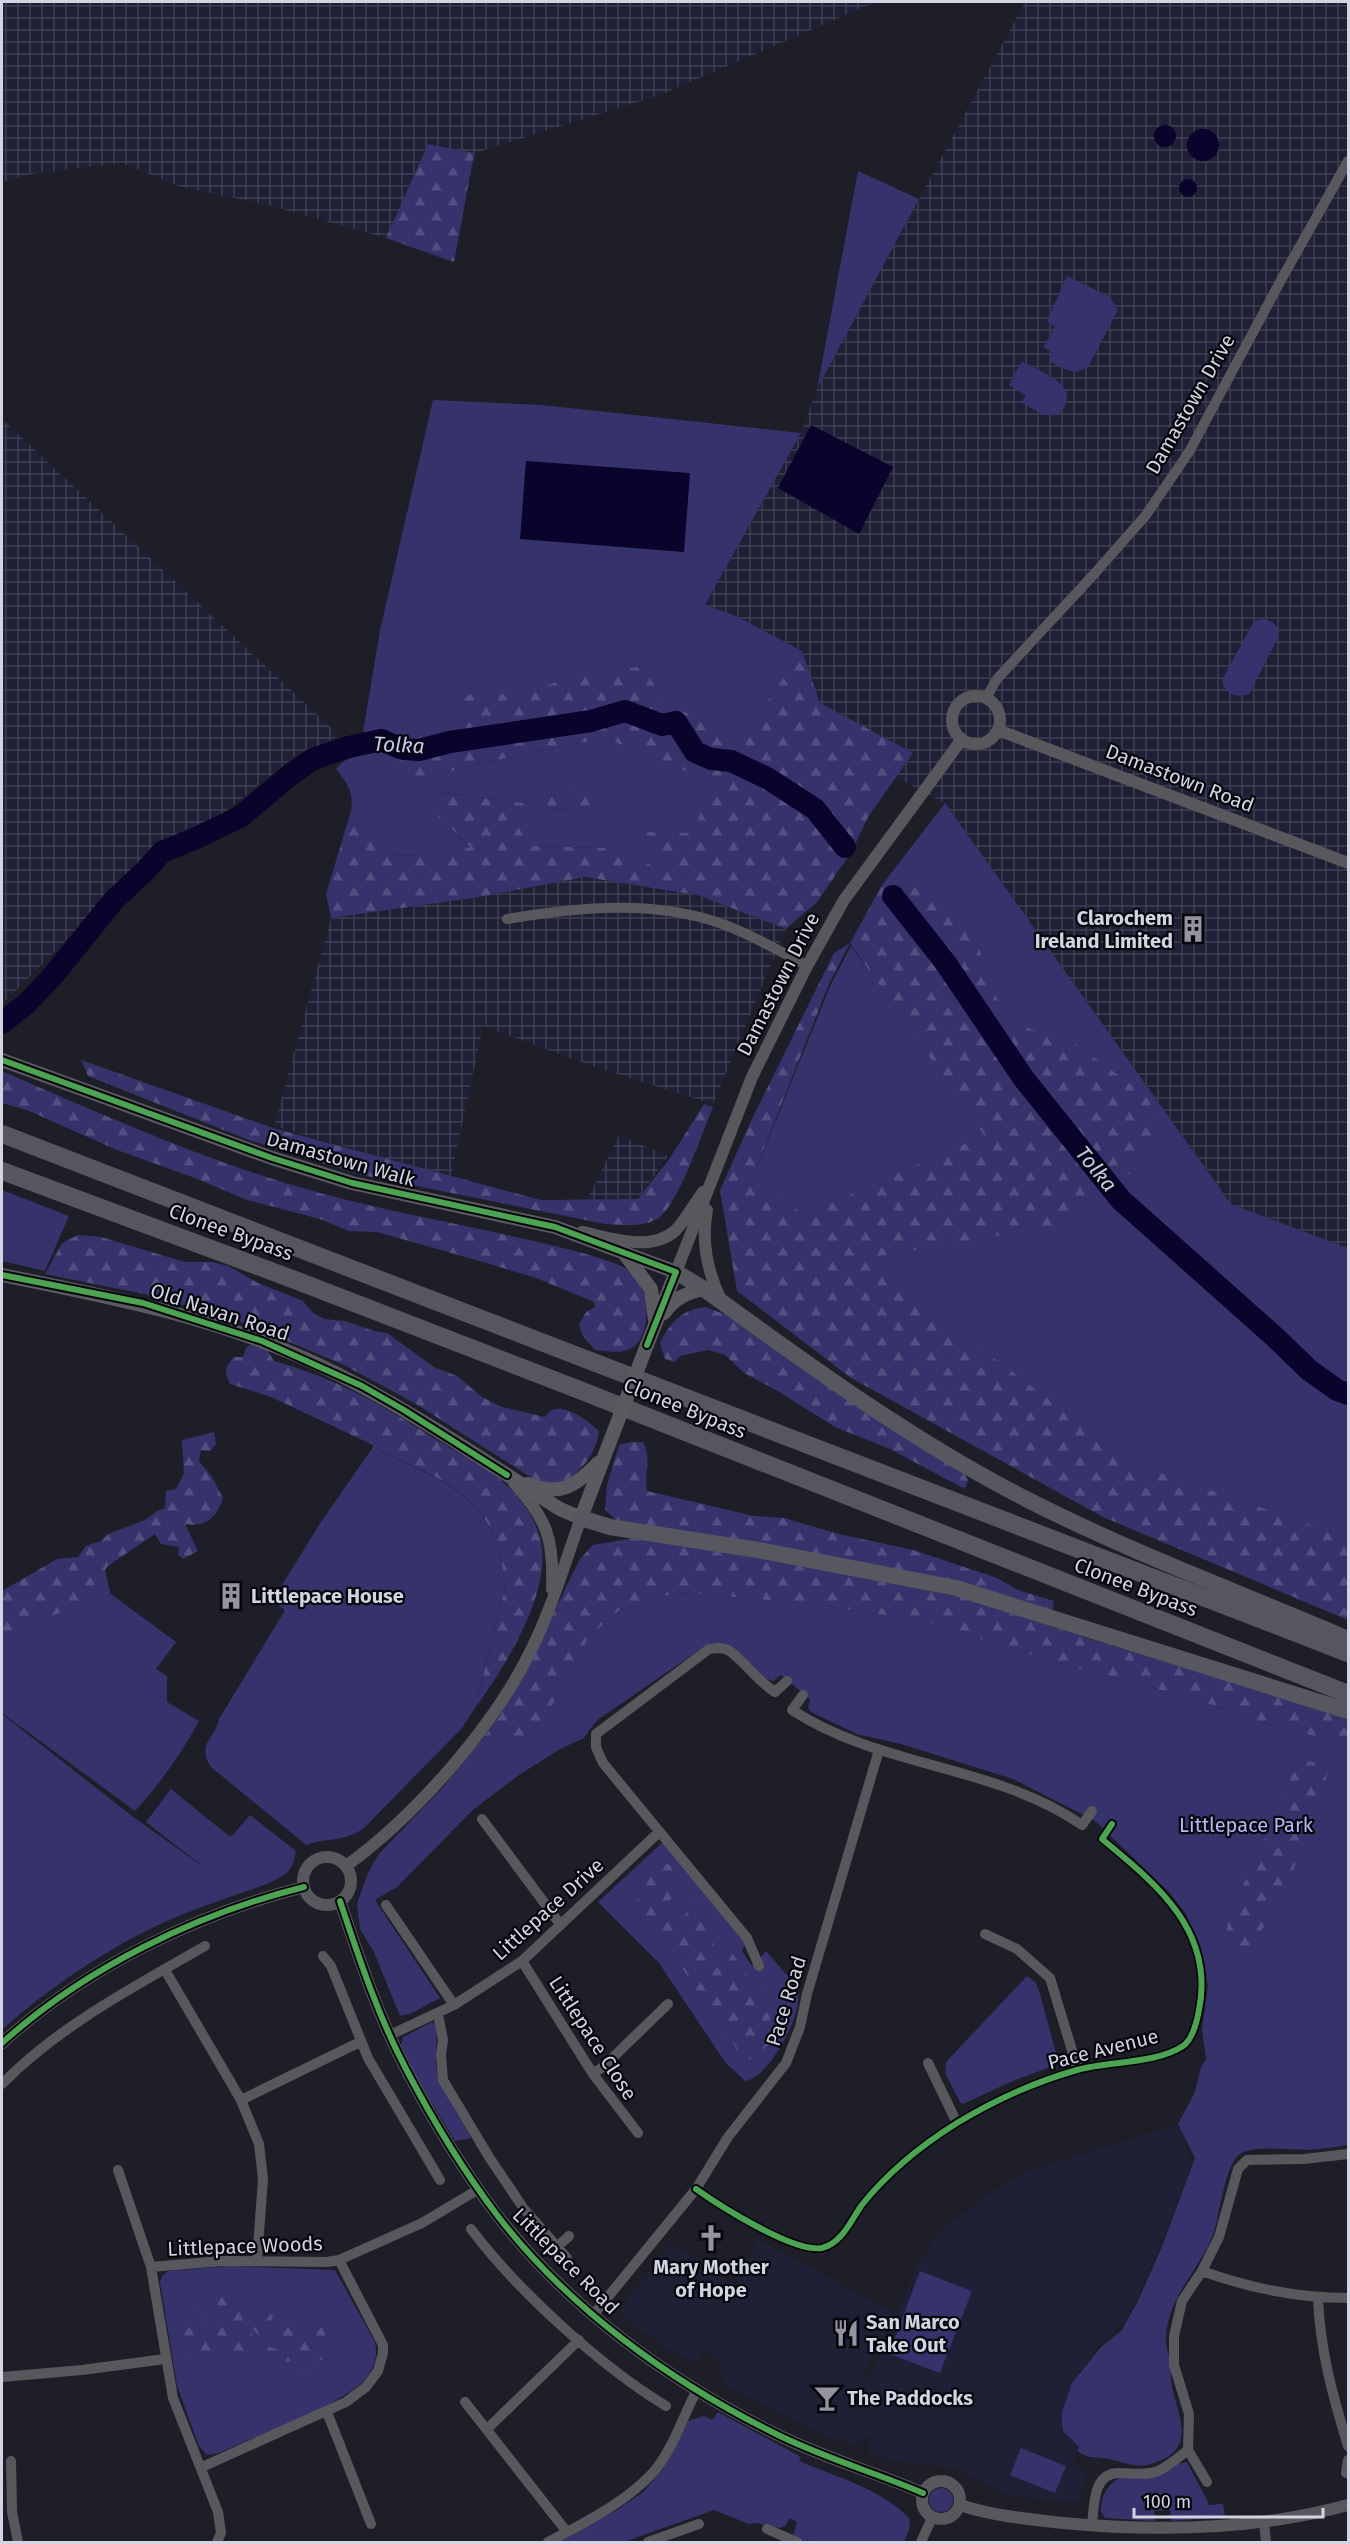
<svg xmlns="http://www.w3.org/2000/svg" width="1350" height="2544" viewBox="0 0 1350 2544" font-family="'Fira Sans',sans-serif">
	<defs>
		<pattern id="industrial-grid" width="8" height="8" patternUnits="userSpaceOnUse" patternTransform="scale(1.5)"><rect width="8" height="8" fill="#1f1f36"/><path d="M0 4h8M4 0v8" fill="none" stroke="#3f3f53"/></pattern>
		<pattern id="forest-firs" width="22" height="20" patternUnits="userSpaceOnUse" patternTransform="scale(1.5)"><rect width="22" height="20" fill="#36326c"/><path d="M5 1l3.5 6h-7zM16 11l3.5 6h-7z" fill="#524f81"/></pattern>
	</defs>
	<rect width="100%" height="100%" fill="#1d1e28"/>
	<!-- built -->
	<path fill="#1f1f36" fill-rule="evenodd" d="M1178 2124 1192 2162 1171 2219 1136 2301 1124 2321 1097 2348 1072 2383 1062 2412V2421L1079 2447 1073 2464 1086 2470 1087 2474 1080 2497 1072 2503 1011 2495 993 2488 965 2471 934 2465H914L868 2453 871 2436 853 2444 826 2436 726 2386 716 2358 703 2352 698 2360 684 2359 632 2324 620 2310 671 2242 735 2286 759 2239 888 2310 896 2317 916 2268 936 2235 988 2194 1028 2171ZM894 2320 875 2368 864 2379 863 2372Z"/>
	<!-- industrial -->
	<path fill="url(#industrial-grid)" d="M2 2H876L660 95 475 153 454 262 386 238 271 206 178 186 122 163 32 174 2 182Z
		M1025 2H1348V1248L1231 1204 945 803 707 679 705 605 801 433 817 389Z
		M2 419 340 736 295 756 211 823 161 846 2 1004Z
		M585 877 697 895 786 929 713 1104 598 1068 483 1026 451 1177 274 1126 331 918 479 897Z
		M619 1135 668 1156 638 1199 587 1200Z"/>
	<!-- green -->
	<path fill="#36326c" d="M858 171 919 199 817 389Z
		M1067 276 1110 297 1118 310 1088 367 1077 372 1067 370 1049 361 1052 352 1043 347 1055 327 1047 321Z
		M1022 361C1044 374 1084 385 1059 415H1045L1021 403 1026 396 1009 385Z
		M433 400 542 405 801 433 705 605 736 616 802 651 741 739 663 716 417 743 363 732 380 630Z
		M1261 619C1272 620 1279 625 1279 636L1249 694C1236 698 1225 695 1222 680L1254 621Z
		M605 738 713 782 693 833 658 867 606 848 529 846 513 819 540 809 579 810 621 792 576 789 523 803 439 792 451 830 472 847 425 855 389 856 364 820 351 811C354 793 348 784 336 769 351 751 372 750 394 751L391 757 419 780 476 764Z
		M945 803 1231 1204 1348 1248V1389L1310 1367 1215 1272 1187 1255 1110 1174 882 885Z
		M851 946 1013 1164 1091 1183 1311 1379 1331 1391 1348 1397V1612L737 1216 831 984Z
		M2 1190 69 1216 45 1271 2 1261Z
		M373 1447C448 1485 497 1493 505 1588L475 1708 462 1728 363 1829C340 1843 330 1837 306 1845L211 1767C196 1744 215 1739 219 1719L285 1610 272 1601 321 1522Z
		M93 1571 111 1594 176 1642 156 1669 167 1676V1702L199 1721C181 1754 160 1784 135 1811L2 1713V1621Z
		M678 1592 813 1604 917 1620 965 1632 986 1641 1072 1667 1192 1698 1271 1725 1348 1745V2145C1335 2147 1321 2149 1308 2150 1291 2150 1254 2145 1240 2154 1224 2165 1220 2216 1213 2235 1199 2271 1168 2296 1166 2337 1165 2346 1169 2354 1171 2363 1172 2369 1170 2375 1171 2381 1176 2414 1201 2450 1151 2464 1133 2469 1120 2460 1102 2458 1090 2457 1089 2458 1077 2451L1079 2447 1063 2431 1062 2421V2412L1072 2383 1101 2347 1121 2331 1137 2303 1161 2249 1195 2158 1178 2124 1195 2092 1201 2067 1206 2059 1202 2030 1208 1986 1197 1940 1186 1914 1169 1892 1095 1821 1013 1779 901 1744 857 1734 811 1712 808 1708 810 1699 781 1675 773 1681 766 1679C749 1663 734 1640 708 1644L596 1721 584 1738 560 1749 519 1775 474 1809 397 1887 375 1900 440 1998 412 2013 400 2016 374 1952 360 1929 357 1904 368 1873 378 1855 443 1787 484 1737 516 1745 540 1724 561 1691 588 1638 618 1611Z
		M2 1714 132 1816 206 1869 146 1822 171 1789 229 1836 233 1835 250 1815 296 1851C294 1861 292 1870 284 1875 270 1884 253 1889 238 1894 213 1903 189 1911 165 1922 112 1945 44 1991 2 2030Z
		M664 1841 746 1943 742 1951 752 1966 766 1951 799 1989C798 1995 799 2002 797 2008 793 2029 767 2078 745 2081L725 2062 659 1963 598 1902Z
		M1027 1976 1036 1983 1040 1994 1059 2064 1015 2080 963 2104 960 2102 945 2073 946 2062Z
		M432 2022 436 2024C438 2039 435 2053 436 2066 439 2089 461 2117 471 2138L455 2141 416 2077 401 2045 403 2037Z
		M230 2266 335 2270 375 2342C378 2355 375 2366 367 2377 348 2403 252 2438 219 2453L207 2455 199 2446 177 2386 160 2282 162 2276 168 2271Z
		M920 2271 972 2291 940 2373 889 2354Z
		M718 2412 801 2457 799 2461C836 2477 882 2489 910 2519L909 2530 904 2542H811L808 2540 803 2542 793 2535 797 2522 790 2518 785 2526 780 2528 757 2523 749 2524 714 2510 624 2542H559L617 2510 643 2492 663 2469 688 2421 704 2416 712 2420Z
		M1021 2448 1066 2466 1055 2493 1010 2475Z
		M1187 2462 1208 2502 1207 2505 1223 2504 1225 2517 1171 2521 1170 2510 1154 2511 1155 2521 1105 2518 1101 2512C1100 2496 1108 2483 1123 2476Z
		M929 2500a12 12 0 1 1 24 0a12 12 0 1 1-24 0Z"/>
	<!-- forest -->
	<path fill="url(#forest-firs)" fill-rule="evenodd" d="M428 144 474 153 454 262 386 238Z
		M802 651 820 703 913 753 868 817 852 851 817 902 786 929 697 895 585 877 479 897 331 918 326 894 351 811 364 820 389 856 425 855 471 847 438 817V792L523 803 576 789 623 792 579 810 540 809 514 819 529 846 606 848 657 867 645 832 693 833 712 782 605 738 476 764 419 780 403 774 391 756C405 724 414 729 446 735L468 722 458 704 473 692 514 695 574 677 643 666 666 705 704 720 741 739Z
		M951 875 937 907 977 942 1005 1022 1069 1039 1163 1108 1136 1169 1059 1225 862 1259 1135 1464 1348 1538V1620L1103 1517 851 1378 737 1291 720 1190 752 1119 834 953 850 943 882 885 891 893 895 890 908 893 920 878 929 889ZM850 943 984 1135 805 1215 764 1185 755 1171 829 984Z
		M81 1060 273 1128 541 1200 638 1199 670 1158 704 1104 713 1107C703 1131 679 1202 660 1217 645 1228 623 1225 605 1224L357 1174 246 1139 88 1076Z
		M2 1071C104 1115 211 1164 320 1193 371 1207 423 1217 475 1228 504 1235 620 1257 636 1275 650 1292 652 1338 630 1349 619 1354 607 1351 595 1350L583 1336 579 1325 586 1312 595 1307 594 1302 536 1278 483 1262 377 1232 349 1231 320 1219 247 1200 195 1178 117 1150 27 1110 2 1103Z
		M78 1235 101 1237 185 1262H212L228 1266 258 1283 303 1301 313 1313 324 1319 345 1321 374 1331 387 1333 434 1367 457 1376 482 1397 502 1407 545 1417C556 1396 588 1420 599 1431 597 1451 580 1476 560 1483 551 1486 541 1482 532 1478L416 1404 344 1365 234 1319 144 1294 45 1274 62 1243Z
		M705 1307 730 1316 961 1468 968 1480 965 1489 890 1449 835 1427 776 1390 744 1373 725 1355 708 1350 680 1356 675 1362 665 1359 660 1343C671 1322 681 1310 705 1307Z
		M250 1345 267 1350 274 1361C336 1378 384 1406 437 1440 458 1453 484 1465 503 1482 519 1496 535 1517 540 1538 554 1590 505 1667 475 1708L505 1588C497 1493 448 1484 373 1447V1445L271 1397 230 1384C224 1371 225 1367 234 1357H243L246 1348Z
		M214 1432 216 1444 210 1451 201 1450 199 1461 212 1477 223 1498C218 1517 204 1528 185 1524L198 1551 183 1559 178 1554 179 1547 161 1544 155 1534 108 1566 105 1570 110 1592 2 1636V1591L57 1559 78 1557 86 1546 101 1541 108 1534 145 1520 157 1511 165 1508 166 1491 176 1489 184 1473 182 1440Z
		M632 1442H643C652 1458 644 1474 647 1491L754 1516 784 1518 839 1534 913 1550 997 1578 1018 1590 1054 1601 1052 1611 616 1520 605 1510 607 1485 619 1445Z
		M633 1538 732 1552 960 1597 1090 1639 1329 1712 1348 1720V1745L1271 1725 1192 1698 1072 1667 986 1641 965 1632 917 1620 813 1604 678 1592 618 1611 588 1638 561 1691 540 1724 516 1745 484 1737C525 1684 549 1619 580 1559L593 1545Z
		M1295 1758 1330 1766 1293 1871 1245 1962 1226 1947 1228 1916 1263 1844 1284 1792Z
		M653 1861 671 1865 680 1873 673 1896 665 1906 677 1919 686 1914 695 1899C711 1914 706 1919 705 1938L714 1943 718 1957 730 1950 752 1982 767 1993 771 2028 775 2040 749 2060 740 2056 732 2040H726L720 2032 719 2024 669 1948 662 1928 650 1924 636 1903Z
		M225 2291 235 2300 245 2324 251 2310H267L273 2316 268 2331 258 2334 252 2329 253 2349 263 2344 275 2349 282 2345 278 2321C295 2321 307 2329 325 2328L324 2358 307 2367 304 2374 297 2361 282 2362 259 2353 248 2358 238 2351 228 2358 220 2355 229 2346 216 2334 214 2346 218 2360 207 2369 199 2357 198 2348 191 2359 181 2350 191 2342 180 2333C186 2323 186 2314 193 2305L204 2313 198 2328 208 2334 213 2326V2299Z"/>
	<!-- water -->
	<path fill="#0a032b" d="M1154 136a11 11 0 1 1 22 0a11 11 0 1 1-22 0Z
		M1187 145a16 16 0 1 1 32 0a16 16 0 1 1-32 0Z
		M1179 188a9 9 0 1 1 18 0a9 9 0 1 1-18 0Z
		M811 425 893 467 859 534 778 488Z
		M526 461 690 473 684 552 520 539Z"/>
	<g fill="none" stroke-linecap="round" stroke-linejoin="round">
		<!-- river -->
		<path stroke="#0a032b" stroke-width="22" d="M893 896 945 962 1024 1079 1121 1200 1276 1338 1309 1370 1337 1390 1348 1394
			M2 1023 26 1004 51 978 114 900 145 871 162 852 194 839 240 817 289 776 313 759 349 747 381 740 403 749 419 750 450 742 591 721 625 711 662 725 676 722 695 752 711 759 731 761 767 778 815 809 845 847"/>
		<!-- minor -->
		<path stroke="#58585c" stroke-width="10" d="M986 698 997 679 1096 572 1146 515 1189 452 1281 280 1348 161
			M507 919C578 907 656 899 725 925 754 936 780 951 807 966
			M803 1695 792 1710C881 1768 996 1765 1082 1825L1092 1811
			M482 1819 560 1924
			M386 1905 454 2005
			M985 1934 1017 1949 1050 1978 1078 2070
			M323 1956 331 1966 368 2058 440 2180
			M522 1961 593 2074 638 2133
			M759 1966 747 1938 603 1763 596 1747V1734L709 1649C716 1648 722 1647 728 1650 745 1661 756 1680 775 1692L787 1681
			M165 1970 241 2100 259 2144 263 2179 257 2260
			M438 2014 443 2040 441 2055 443 2080 489 2157 524 2209 567 2258
			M390 2035 454 2005 522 1961 658 1833
			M928 2063 957 2123
			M593 2074 604 2066 668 2004
			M2 2084C60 2025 134 1987 205 1946
			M241 2100 360 2042
			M118 2170 151 2267 173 2398 218 2512 221 2533 217 2542
			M696 2189C720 2206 794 2253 822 2248 841 2244 851 2221 861 2206 888 2172 920 2146 957 2123 993 2101 1035 2082 1077 2070 1108 2061 1156 2064 1183 2046 1193 2039 1197 2021 1199 2010 1215 1930 1155 1883 1102 1839L1112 1824
			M471 2229C517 2290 600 2366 666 2406
			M557 2247 569 2236
			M151 2267 222 2261 327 2262 339 2260 422 2223 479 2189
			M1202 2271C1249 2288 1299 2298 1348 2298
			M1318 2298C1320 2350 1333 2397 1348 2446
			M594 2314 696 2189 728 2137 786 2063 800 2027 807 1994 879 1750
			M2 2377 82 2370 165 2359
			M465 2402 567 2532
			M327 2412 371 2524
			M487 2429 579 2340
			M11 2461 12 2512 18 2542
			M202 2467 346 2402 366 2387 378 2371 383 2353V2345L339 2260
			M1346 2473 1348 2460
			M1207 2482 1188 2450 1189 2414 1174 2365V2336L1182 2301 1202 2271 1219 2237 1238 2169 1247 2160 1304 2159 1348 2154
			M1264 2522 1266 2542
			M1092 2526C1094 2504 1093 2471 1121 2473 1134 2473 1145 2476 1158 2471 1168 2467 1179 2457 1188 2450
			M767 2529 797 2542
			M548 2542C583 2524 630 2500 656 2469 674 2446 683 2416 697 2390
			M648 2542 699 2524
			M921 2542 932 2518"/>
		<!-- tertiary -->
		<path stroke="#58585c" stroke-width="12" d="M952 720a24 24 0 1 1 48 0a24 24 0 1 1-48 0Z
			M998 730 1348 863
			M707 1210C701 1242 707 1271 721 1300
			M582 1232C611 1238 651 1253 676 1230 686 1219 694 1204 703 1192
			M676 1272 752 1077 807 966 844 900 962 739
			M514 1483C547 1519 554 1539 552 1589
			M303 1881a24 24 0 1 1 48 0a24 24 0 1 1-48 0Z
			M346 1866C415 1816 494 1727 531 1650 552 1608 565 1562 581 1518
			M340 1901C359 1958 378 2016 406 2069 432 2119 463 2170 497 2215 569 2309 671 2382 776 2434 824 2458 874 2472 923 2493
			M2 2043C85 1968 196 1914 304 1887
			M922 2500a19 19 0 1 1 38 0a19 19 0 1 1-38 0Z
			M960 2505C993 2516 1028 2519 1063 2523 1158 2532 1256 2530 1348 2505"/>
		<!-- secondary -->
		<path stroke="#5a5a60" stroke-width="14" d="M2 1060 272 1158 352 1183 555 1227 676 1272 647 1345
			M624 1253 651 1289 655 1320
			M2 1275C111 1297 215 1317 317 1364 402 1404 480 1458 560 1509L581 1518 609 1444
			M664 1313C675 1298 686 1293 704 1289
			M528 1484C560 1497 576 1486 598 1463"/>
		<!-- trunk -->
		<path stroke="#57585f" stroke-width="16" d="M676 1272 701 1287C806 1363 912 1441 1028 1500 1132 1553 1241 1593 1348 1639
			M581 1518 610 1527 758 1550 956 1588 1348 1711"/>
		<!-- motorway -->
		<path stroke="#56565e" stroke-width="18" d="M2 1134 1348 1653
			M2 1171 295 1280 577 1389 1348 1694"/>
		<!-- secondary-bridge -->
		<path stroke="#5a5a60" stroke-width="14" d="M609 1444 647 1345"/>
		<defs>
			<path id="cycleway" d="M2 1060 272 1158 352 1183 555 1227 676 1272 647 1345
				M2 1275 143 1303 262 1341 362 1386 404 1410 507 1475
				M340 1901C359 1958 378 2016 406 2069 432 2119 463 2170 497 2215 569 2309 671 2382 776 2434 824 2458 874 2472 923 2493
				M2 2043C85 1968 196 1914 304 1887
				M696 2189C720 2206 794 2253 822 2248 841 2244 851 2221 861 2206 888 2172 920 2146 957 2123 993 2101 1035 2082 1077 2070 1108 2061 1156 2064 1183 2046 1193 2039 1197 2021 1199 2010 1215 1930 1155 1883 1102 1839L1112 1824"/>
		</defs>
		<!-- cycleway casing -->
		<use href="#cycleway" stroke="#06060d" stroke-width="10"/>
		<!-- cycleway -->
		<use href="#cycleway" stroke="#4ca352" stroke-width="6"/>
	</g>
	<!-- icons -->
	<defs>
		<symbol id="building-bare" viewBox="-9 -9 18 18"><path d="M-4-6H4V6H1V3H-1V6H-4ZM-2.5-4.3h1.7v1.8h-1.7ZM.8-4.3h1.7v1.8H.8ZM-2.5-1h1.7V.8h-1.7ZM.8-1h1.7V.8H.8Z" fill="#9394a0" stroke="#06060d" stroke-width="2.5" paint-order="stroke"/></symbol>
		<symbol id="church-bare" viewBox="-9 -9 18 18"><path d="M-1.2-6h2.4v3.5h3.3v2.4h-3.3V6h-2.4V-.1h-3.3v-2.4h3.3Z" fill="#9394a0" stroke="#06060d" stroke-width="2.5" paint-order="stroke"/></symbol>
		<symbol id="restaurant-bare" viewBox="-9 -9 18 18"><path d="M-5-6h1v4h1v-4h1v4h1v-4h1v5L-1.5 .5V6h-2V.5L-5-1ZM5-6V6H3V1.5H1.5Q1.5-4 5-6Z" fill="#9394a0" stroke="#06060d" stroke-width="2.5" paint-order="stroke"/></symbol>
		<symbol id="bar-bare" viewBox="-9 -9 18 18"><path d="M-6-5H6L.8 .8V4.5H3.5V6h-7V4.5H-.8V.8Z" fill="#9394a0" stroke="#06060d" stroke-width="2.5" paint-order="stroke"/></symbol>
	</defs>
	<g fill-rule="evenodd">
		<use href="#building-bare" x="1174" y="910" width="38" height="38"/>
		<use href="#building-bare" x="212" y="1577" width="38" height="38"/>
		<use href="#church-bare" x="692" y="2219" width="38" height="38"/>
		<use href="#restaurant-bare" x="827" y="2314" width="38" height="38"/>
		<use href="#bar-bare" x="808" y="2379" width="38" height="38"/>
	</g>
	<g text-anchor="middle" stroke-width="4.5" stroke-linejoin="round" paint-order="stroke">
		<!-- street labels -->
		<g font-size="20" fill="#d3d4e1" stroke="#06060d">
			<text transform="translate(1190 404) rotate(-60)" y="7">Damastown Drive</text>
			<text transform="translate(1180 778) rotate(21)" y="7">Damastown Road</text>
			<text transform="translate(778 984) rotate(-63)" y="7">Damastown Drive</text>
			<text transform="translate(341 1159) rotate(16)" y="7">Damastown Walk</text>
			<text transform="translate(231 1232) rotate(20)" y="7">Clonee Bypass</text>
			<text transform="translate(220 1312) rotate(18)" y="7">Old Navan Road</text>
			<text transform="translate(685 1408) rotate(22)" y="7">Clonee Bypass</text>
			<text transform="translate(1136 1587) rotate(21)" y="7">Clonee Bypass</text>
			<text transform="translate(548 1909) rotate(-42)" y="7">Littlepace Drive</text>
			<text transform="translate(786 2001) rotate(-73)" y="7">Pace Road</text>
			<text transform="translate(593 2038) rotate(57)" y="7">Littlepace Close</text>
			<text transform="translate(1103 2049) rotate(-14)" y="7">Pace Avenue</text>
			<text transform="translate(245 2246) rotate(-2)" y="7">Littlepace Woods</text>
			<text transform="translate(566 2261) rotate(45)" y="7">Littlepace Road</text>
		</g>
		<!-- poi labels -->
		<g font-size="20" font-weight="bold" fill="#d3d4e1" stroke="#06060d" text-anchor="start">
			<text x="1173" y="925" text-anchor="end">Clarochem<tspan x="1173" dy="23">Ireland Limited</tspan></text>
			<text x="251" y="1603">Littlepace House</text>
			<text x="711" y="2274" text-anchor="middle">Mary Mother<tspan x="711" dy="23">of Hope</tspan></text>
			<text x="866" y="2329">San Marco<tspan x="866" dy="23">Take Out</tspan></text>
			<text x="847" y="2405">The Paddocks</text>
		</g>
		<!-- park labels -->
		<g font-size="20" fill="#b6b8f5" stroke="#06060d">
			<text x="1246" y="1832">Littlepace Park</text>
		</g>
		<!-- water labels -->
		<g font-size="21" font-style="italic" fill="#c6c9f2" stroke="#06060d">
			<text transform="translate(399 745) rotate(3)" y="7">Tolka</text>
			<text transform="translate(1096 1169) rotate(51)" y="7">Tolka</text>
		</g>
	</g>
	<!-- border -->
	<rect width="1350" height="2544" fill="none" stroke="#d3d4e1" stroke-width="6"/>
	<!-- scale -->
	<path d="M1134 2508v9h189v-9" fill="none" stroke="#d3d4e1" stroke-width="3"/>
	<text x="1143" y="2508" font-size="18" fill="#d3d4e1" stroke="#06060d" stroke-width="4.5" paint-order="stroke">100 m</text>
</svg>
